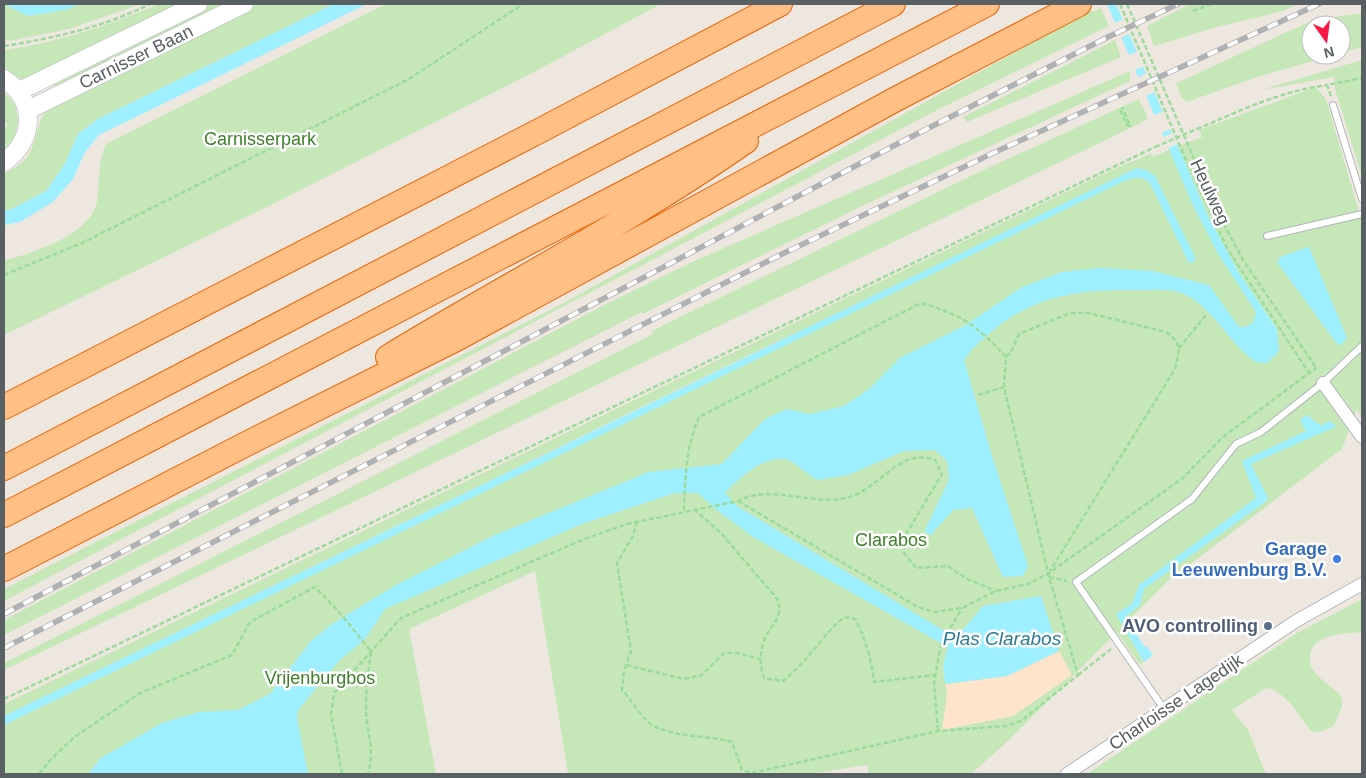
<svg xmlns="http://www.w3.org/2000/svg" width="1366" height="778" viewBox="0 0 1366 778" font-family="Helvetica,sans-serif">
	<rect width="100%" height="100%" fill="#eee7e0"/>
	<!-- green -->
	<path fill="#c6e8b9" d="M4 4 29 16 69 9 80 4H141L69 29 9 41 4 40Z
		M159 4H188L24 80 4 70V50C59 42 108 26 159 4Z
		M209 4H231L57 91 52 81Z
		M256 4H334L98 119 78 134 65 164 46 191 10 210H4V173C36 160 31 144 42 117 44 112 51 107 56 103Z
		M386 4H661L532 73 269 206 4 335V260C32 254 92 234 97 201 100 181 97 162 106 144Z
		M1190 4H1298L1283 11 1217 27 1154 46 1147 26Z
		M1101 8 1109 26 941 108 4 601V589L569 300 1091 10 1093 12Z
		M1362 13V47L1341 53V25H1311V55H1334L1257 77 1187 102 1181 97 1176 83 1170 86 1313 20Z
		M1115 40 1121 57 967 122 963 117Z
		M1362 60V177L1335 89 1334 77 1261 90Z
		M1130 71V81L858 208 643 314 642 312 4 635V620L606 304 694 261Z
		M1316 87 1326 99 1362 222V417L1357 409 1342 449 1168 581 1123 626 1144 662 1140 665 1117 632 1009 740 971 774H869L867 765 809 774H568L535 571 409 629 436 774H4V725L283 589 375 540 518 475V472L807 327 4 716V704L1116 168 1150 154 1154 156 1202 137 1199 130Z
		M4 93C23 106 22 135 4 149V127L8 126 4 121Z
		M1139 99 1148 118 1141 123 4 670V663L653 334 652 331 676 319 977 173Z
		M1362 599V632C1346 634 1312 633 1310 656 1310 661 1310 666 1313 670 1320 681 1335 687 1341 697 1345 703 1339 713 1337 719 1334 729 1322 732 1312 732 1301 719 1285 689 1266 688L1232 710 1248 730 1266 774H1087L1297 633Z"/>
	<!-- sand -->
	<path fill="#fee4ca" d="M1059 651 1072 675 1013 716 942 730 947 694 945 684 1007 676Z"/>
	<!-- water -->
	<path fill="#9eefff" d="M4 4H80L69 9 28 16Z
		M334 4H367L99 135 84 154 73 179 53 202 20 222 4 225V210H10L46 191 65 164 78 134 98 119Z
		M1107 4H1116L1209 218 1239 273 1277 329 1279 351 1267 363C1263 363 1256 363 1253 360 1229 343 1214 308 1184 294 1171 288 1154 290 1139 290 1082 289 1035 294 990 333 980 342 972 348 964 360L992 456 1028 566 1023 576 1003 577 972 508 953 510 931 535 924 532 949 480 947 461 935 450 904 451 848 475 817 480C811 476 792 461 788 460 766 453 739 478 725 493L737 506 956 638 983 606 1041 596 1059 651 1007 676 945 684 943 665 948 647 753 537 718 511 698 493H675L582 524 385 609 365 639 339 661 298 710 297 718 308 774H88L101 758 162 723 199 712 238 710 270 694 311 641 332 624 396 585 495 535 649 472 722 464 765 419 787 409 810 414 844 406 868 390 900 358 964 326 1022 287 1062 272 1100 268 1153 271 1209 285 1239 327H1245L1254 322 1256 312 1217 252 1192 203Z
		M1137 168 1146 170 1155 176 1195 257 1194 262 1190 263 1187 259 1150 183C1141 175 1135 178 1124 181L4 725V716Z
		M1309 247 1347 338 1341 345 1337 344 1277 262 1280 257Z
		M1306 415 1322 426 1328 421 1337 426 1251 464 1268 498 1265 502 1144 589 1140 605 1125 617 1144 646 1148 648 1153 655 1144 662 1116 614 1132 604 1139 585 1256 498 1242 461 1306 431 1300 420Z"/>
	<!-- pier -->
	<path fill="#eee7e0" d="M1125 18 1131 33 1119 39 1113 24Z
		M1139 51 1146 66 1132 71 1126 56Z
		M1149 72 1157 91 1144 97 1136 78Z
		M1165 111 1173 128 1160 134 1152 116Z
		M1175 132 1180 143 1166 149 1161 138Z"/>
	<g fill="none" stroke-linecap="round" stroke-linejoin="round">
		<defs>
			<path id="service" d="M1333 105 1362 199
				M1267 236 1362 214
				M1164 709 1076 582 1192 499 1236 444 1261 432 1323 383 1362 346"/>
			<path id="minor" d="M1323 383 1362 437
				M1067 774 1296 621 1362 584"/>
			<path id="secondary" d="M4 79C37 100 35 141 4 162
				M19 91 198 4
				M28 110 244 4"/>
			<path id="motorway" d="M388 357C508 284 630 222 746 141
				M4 407 543 129 780 4
				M4 468 893 4
				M4 515 987 4
				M4 569 254 440 458 338 896 99 1079 4"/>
		</defs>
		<!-- service casing -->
		<use href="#service" stroke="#b1b6b9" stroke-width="8"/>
		<!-- minor casing -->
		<use href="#minor" stroke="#b1b6b9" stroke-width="14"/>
		<!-- secondary casing -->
		<use href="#secondary" stroke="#b0b7ba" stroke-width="19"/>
		<!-- motorway casing -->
		<use href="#motorway" stroke="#ed6300" stroke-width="26"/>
		<!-- path -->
		<path stroke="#9bdc9b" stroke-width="2.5" stroke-dasharray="5 2.5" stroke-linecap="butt" d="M1120 4 1185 158 1228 250 1309 373
			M1127 4 1215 207 1243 260 1317 369
			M1193 11 1211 4
			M4 46C54 38 104 27 150 4
			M1331 96 1327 85 1362 78
			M1120 110 1127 125 1130 126 1122 107
			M1197 129C1239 111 1281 91 1327 85
			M4 275 82 243 409 79 523 4
			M1179 348 1206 315
			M1006 357 1011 352 1019 334 1070 313H1089L1166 332C1183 344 1179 351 1175 369L1050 571
			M978 395 1004 387
			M738 501 918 607 935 612 962 608 996 591 1028 584 1049 573 1183 478 1223 437 1316 368
			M694 509 721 533 778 600C783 616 773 624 766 636 760 648 759 666 764 678L783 681C807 662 821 637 844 617L855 619C866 640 871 658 874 682L935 675
			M637 521 633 536 617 563 631 651 624 671 622 690C632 700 641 718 652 725 674 738 708 735 732 742L742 770 752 773 938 731 1005 726 1021 721 1078 675 1049 577 1004 387 1006 357C975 324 964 316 921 303L699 417C686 446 685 479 684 510
			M1049 577 1067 581
			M626 665 684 679 702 675 724 653H738L760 659
			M1078 675 1111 649
			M4 699 1155 147
			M938 730 934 683 941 644 962 608
			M39 774 52 758 76 736 140 693 232 655 250 622 315 587 339 612 371 651C369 669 366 687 366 705 365 732 376 745 368 774
			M342 774 331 714 334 693 401 618 582 540 627 524 738 501C770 482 819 510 855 495 883 483 901 448 935 460L942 474 905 536 904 553 916 568 948 566 967 579 996 591"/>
		<!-- service -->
		<use href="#service" stroke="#fff" stroke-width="6"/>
		<!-- minor -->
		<use href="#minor" stroke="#fff" stroke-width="12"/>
		<!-- secondary -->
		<use href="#secondary" stroke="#fff" stroke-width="18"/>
		<!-- motorway -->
		<use href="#motorway" stroke="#ffbf85" stroke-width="24"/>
		<defs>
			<path id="rail" d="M4 614 903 141 1108 37 1178 4
				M4 648 778 256 991 154 1319 4"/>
		</defs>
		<!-- rail casing -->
		<use href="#rail" stroke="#b0b1b2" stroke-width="5.5"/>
		<!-- rail -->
		<use href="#rail" stroke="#fff" stroke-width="4" stroke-dasharray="11" stroke-linecap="butt"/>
		<!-- path-bridge -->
		<path stroke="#9bdc9b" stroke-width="2.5" stroke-dasharray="5 2.5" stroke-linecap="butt" d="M1155 147 1197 129"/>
	</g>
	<!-- markers -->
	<circle fill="#3f7fe0" stroke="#fff" stroke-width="2" cx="1337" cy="559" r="5"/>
	<circle fill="#5c6f8a" stroke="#fff" stroke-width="2" cx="1268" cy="626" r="5"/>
	<g text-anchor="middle" stroke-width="5" stroke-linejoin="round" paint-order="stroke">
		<!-- street labels -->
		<g font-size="18" fill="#596063" stroke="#fff">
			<text transform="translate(136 57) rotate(-26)" y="6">Carnisser Baan</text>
			<text transform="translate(1210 192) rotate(65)" y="6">Heulweg</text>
			<text transform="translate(1176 702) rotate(-34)" y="6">Charloisse Lagedijk</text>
		</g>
		<!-- park labels -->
		<g font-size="18" fill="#3e812a" stroke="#fff">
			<text x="260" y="145">Carnisserpark</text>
			<text x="891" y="546">Clarabos</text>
			<text x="320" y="684">Vrijenburgbos</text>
		</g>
		<!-- shop labels -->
		<g font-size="18" font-weight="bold" fill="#366cbe" stroke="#fff" text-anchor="end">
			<text x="1327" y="555">Garage<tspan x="1327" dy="21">Leeuwenburg B.V.</tspan></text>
		</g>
		<!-- service labels -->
		<g font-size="18" font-weight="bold" fill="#4e5e75" stroke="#fff" text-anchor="end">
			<text x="1258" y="632">AVO controlling</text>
		</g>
		<!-- water labels -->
		<g font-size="19" font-style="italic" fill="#2a7b95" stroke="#fff">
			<text x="1002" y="645">Plas Clarabos</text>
		</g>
	</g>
	<!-- border -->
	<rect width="1366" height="778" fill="none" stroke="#596063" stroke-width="10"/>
	<!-- north arrow -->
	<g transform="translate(1326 40) rotate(166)"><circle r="24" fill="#ffffff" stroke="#bdbfc1"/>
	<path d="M0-4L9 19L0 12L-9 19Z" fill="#fb1844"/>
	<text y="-8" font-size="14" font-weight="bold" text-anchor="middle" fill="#596063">N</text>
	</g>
</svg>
